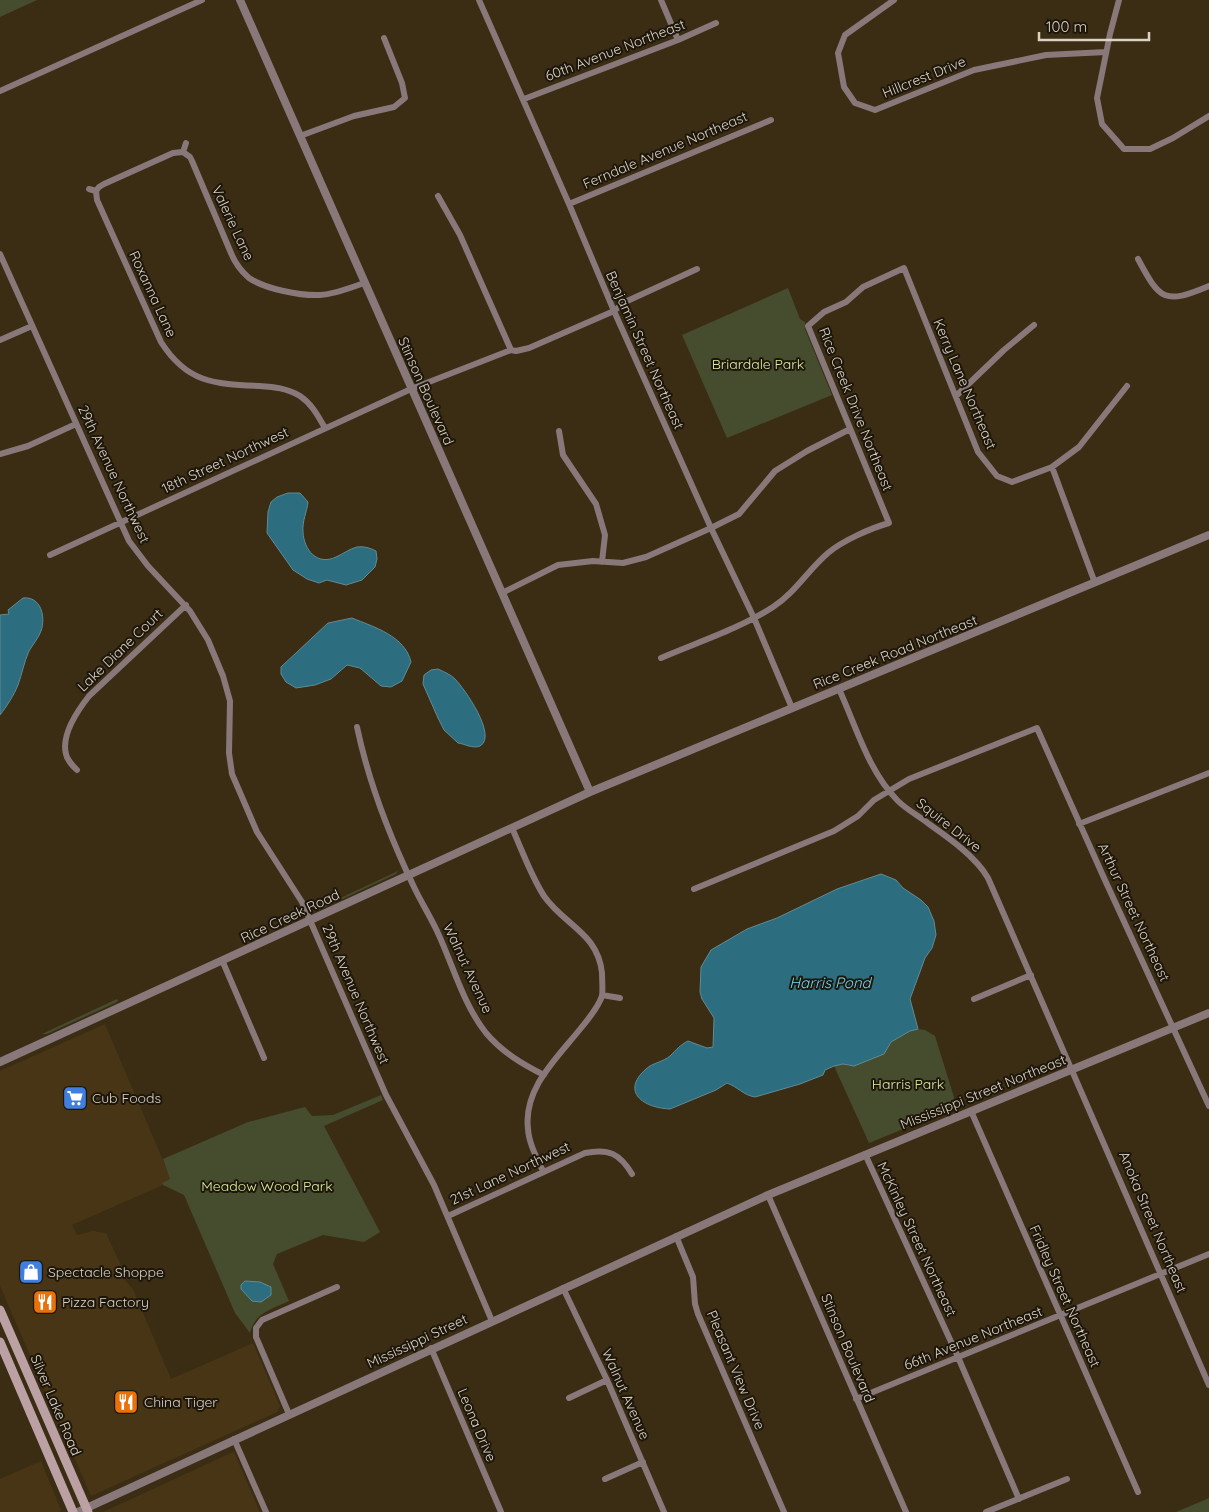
<svg xmlns="http://www.w3.org/2000/svg" width="1209" height="1512" viewBox="0 0 1209 1512" font-family="Quicksand,sans-serif">
	<rect width="100%" height="100%" fill="#3b2c14"/>
	<!-- built -->
	<path fill="#483515" d="M105 1024 171 1179 162 1183 163 1185 72 1225 77 1235 93 1231 106 1233 126 1276 123 1278 133 1289 171 1379 253 1343 280 1406 278 1411 275 1413 91 1496 0 1286V1071Z
		M234 1452 260 1512H103L233 1452Z
		M41 1461 61 1510 59 1512H0V1479Z"/>
	<!-- green -->
	<path fill="#464c2e" d="M0 0H37L0 17Z
		M788 288 800 319 805 322V329L832 395 727 438 682 335Z
		M398 871 396 874 319 910H315Z
		M117 999 118 1001 115 1003 47 1034H42Z
		M918 1029 925 1030 935 1036 957 1107 869 1143 834 1066 843 1064 849 1066 884 1054 891 1042 910 1031Z
		M381 1095 383 1100 324 1126 380 1232 364 1242 323 1235 277 1254 273 1264 289 1301C271 1310 255 1312 250 1333L235 1313 184 1195 163 1185 162 1183 170 1179 163 1159 248 1122 305 1107 312 1116 333 1115Z
		M1209 1498V1512H1176Z"/>
	<!-- water -->
	<path fill="#2c6d7f" stroke="#618b94" d="M288 493H300L308 502C307 512 302 521 303 532 304 550 317 566 336 557 343 554 349 549 357 547 364 546 370 548 376 551L377 559 375 567 362 580 346 585 327 580 319 583 307 579 293 570 267 533 268 512 271 502 277 497Z
		M23 598C41 596 46 617 41 631 38 639 33 644 29 651 24 662 22 674 18 685 14 695 7 706 0 715V615L9 614 8 610Z
		M352 618C374 627 405 636 411 662L402 681 391 687 381 686 360 668 347 665 331 679 315 685 296 688 286 682 281 674V667L328 623Z
		M438 669C444 672 450 674 455 679 464 688 498 736 480 746 473 749 465 744 458 743L444 730 438 718 423 684 424 675 431 670Z
		M881 874 896 880 903 888 921 900 928 907 934 921 936 935 932 948 925 958 910 999 918 1029 910 1031 891 1042 884 1054 854 1066 843 1064 834 1066 825 1070 823 1075 800 1084 755 1097C743 1095 738 1087 727 1083L716 1090 670 1109C644 1108 620 1092 646 1069 652 1063 663 1062 670 1056 676 1050 680 1045 688 1041L707 1048 713 1047 714 1018 702 999 700 992 701 967 711 950 747 929 777 918 837 889Z
		M245 1281 260 1282 271 1287V1295L261 1302 252 1301 241 1289V1285Z"/>
	<g fill="none" stroke-linecap="round" stroke-linejoin="round">
		<!-- minor -->
		<path stroke="#88787a" stroke-width="6" d="M479 0 569 204 614 311 711 528 754 618 792 708
			M661 0 678 40
			M894 0 845 35 838 53 844 87 855 103 875 110 974 70 1046 55 1106 52
			M1119 0 1110 34 1097 98 1102 124 1124 149H1150L1173 138 1209 116
			M0 91 202 0
			M524 99 678 40 716 23
			M300 136 354 116 394 107 405 98 402 83 384 38
			M186 143 183 152 190 157 192 161 231 253C235 263 241 271 249 278 265 289 301 296 320 295 335 294 350 288 364 283
			M89 189 96 191 97 200 161 342C187 383 214 384 259 386 274 387 287 388 300 396 312 404 318 416 325 428
			M96 191 99 187 104 184 173 153 183 152
			M438 196 460 235 511 350
			M569 204 771 120
			M0 254 129 541 148 566 190 611 208 640 223 676 230 701 229 753 232 774 257 832 302 902 386 1095 434 1185 492 1321
			M1138 259C1160 300 1164 305 1209 286
			M0 340 32 326
			M956 396 1004 350 1034 325
			M559 431 563 455 596 504 605 535 602 562
			M0 454 28 446 76 424
			M1052 467 1095 583
			M50 555 411 389 511 350 516 351 529 348 614 311 625 302 697 269
			M502 593 558 565 593 561 623 563 646 557 711 528 739 514 775 471 807 451 850 429
			M661 658C698 642 739 629 773 607 795 593 808 570 828 553 842 541 871 528 889 523L808 326 824 312 846 302 863 287 904 268 978 452 997 476 1012 482 1052 467 1079 447 1127 386
			M839 689C856 726 868 771 898 801 907 810 919 816 929 824 949 838 976 857 988 878L1209 1385
			M357 727C369 784 389 835 414 887 421 902 430 916 437 931 453 965 463 1004 486 1033 502 1052 522 1064 544 1075
			M77 770C72 765 67 760 66 754 61 735 78 710 89 696L186 605
			M1079 824 1209 773
			M512 828C522 850 531 876 544 896 564 925 598 933 602 973 602 980 603 990 602 996 598 1008 589 1018 581 1028 558 1057 523 1088 528 1129 529 1144 537 1158 543 1171
			M694 889 834 831 858 816 874 800 909 779 1037 728 1104 878 1209 1106
			M222 960 264 1058
			M602 995 620 998
			M974 999 1031 975
			M971 1111 1138 1492
			M865 1154 958 1357 1019 1499
			M768 1195 906 1512
			M448 1216 585 1153C609 1148 620 1154 632 1174
			M676 1236 693 1277 695 1304 698 1314 784 1512
			M563 1288 607 1380 664 1512
			M431 1348 501 1512
			M569 1398 607 1380
			M856 1399 1209 1254
			M289 1414 256 1337V1328L262 1320 337 1287
			M234 1439 266 1512
			M605 1479 643 1462
			M986 1512 1067 1479"/>
		<!-- tertiary -->
		<path stroke="#88787a" stroke-width="8" d="M240 0 590 792
			M0 1062 590 792 1209 535
			M78 1512 768 1195 1209 1013"/>
		<!-- secondary -->
		<path stroke="#bba1a4" stroke-width="9" d="M0 1310 88 1512
			M0 1342 73 1512"/>
	</g>
	<!-- icons -->
	<defs>
		<symbol id="supermarket-square" viewBox="-11 -11 22 22"><rect x="-9" y="-9" width="18" height="18" rx="4" fill="#3f7fe0" stroke="#1d160b"/><path d="M-6-5.5h2.5l.6 2H6L4.5 2H-2.5L-4.4-4H-6ZM-1.5 3.2a1.3 1.3 0 1 0 .1 0ZM3 3.2a1.3 1.3 0 1 0 .1 0Z" fill="#fff"/></symbol>
		<symbol id="shop-square" viewBox="-11 -11 22 22"><rect x="-9" y="-9" width="18" height="18" rx="4" fill="#3f7fe0" stroke="#1d160b"/><path d="M-5-2.5h2.3a2.7 3.5 0 0 1 5.4 0H5L5.5 6h-11ZM-1.5-2.5h3a1.5 2.3 0 0 0-3 0Z" fill="#fff"/></symbol>
		<symbol id="restaurant-square" viewBox="-11 -11 22 22"><rect x="-9" y="-9" width="18" height="18" rx="4" fill="#e8710a" stroke="#1d160b"/><path d="M-5-6h1v4h1v-4h1v4h1v-4h1v5L-1.5 .5V6h-2V.5L-5-1ZM5-6V6H3V1.5H1.5Q1.5-4 5-6Z" fill="#fff"/></symbol>
	</defs>
	<g fill-rule="evenodd">
		<use href="#supermarket-square" x="61" y="1084" width="28" height="28"/>
		<use href="#shop-square" x="17" y="1258" width="28" height="28"/>
		<use href="#restaurant-square" x="31" y="1288" width="28" height="28"/>
		<use href="#restaurant-square" x="112" y="1388" width="28" height="28"/>
	</g>
	<g text-anchor="middle" stroke-width="4" stroke-linejoin="round" paint-order="stroke">
		<!-- street labels -->
		<g font-size="14" fill="#dcd2c4" stroke="#1d160b">
			<text transform="translate(615 50) rotate(-21)" y="5">60th Avenue Northeast</text>
			<text transform="translate(924 77) rotate(-22)" y="5">Hillcrest Drive</text>
			<text transform="translate(665 150) rotate(-23)" y="5">Ferndale Avenue Northeast</text>
			<text transform="translate(233 223) rotate(65)" y="5">Valerie Lane</text>
			<text transform="translate(153 294) rotate(65)" y="5">Roxanna Lane</text>
			<text transform="translate(645 350) rotate(66)" y="5">Benjamin Street Northeast</text>
			<text transform="translate(965 384) rotate(67)" y="5">Kerry Lane Northeast</text>
			<text transform="translate(426 391) rotate(66)" y="5">Stinson Boulevard</text>
			<text transform="translate(856 409) rotate(68)" y="5">Rice Creek Drive Northeast</text>
			<text transform="translate(225 460) rotate(-25)" y="5">18th Street Northwest</text>
			<text transform="translate(114 474) rotate(65)" y="5">29th Avenue Northwest</text>
			<text transform="translate(120 650) rotate(-44)" y="5">Lake Diane Court</text>
			<text transform="translate(895 652) rotate(-22)" y="5">Rice Creek Road Northeast</text>
			<text transform="translate(949 825) rotate(38)" y="5">Squire Drive</text>
			<text transform="translate(1134 912) rotate(65)" y="5">Arthur Street Northeast</text>
			<text transform="translate(290 916) rotate(-25)" y="5">Rice Creek Road</text>
			<text transform="translate(468 968) rotate(65)" y="5">Walnut Avenue</text>
			<text transform="translate(356 994) rotate(67)" y="5">29th Avenue Northwest</text>
			<text transform="translate(983 1092) rotate(-22)" y="5">Mississippi Street Northeast</text>
			<text transform="translate(510 1173) rotate(-25)" y="5">21st Lane Northwest</text>
			<text transform="translate(1153 1222) rotate(67)" y="5">Anoka Street Northeast</text>
			<text transform="translate(917 1239) rotate(65)" y="5">McKinley Street Northeast</text>
			<text transform="translate(1065 1296) rotate(66)" y="5">Fridley Street Northeast</text>
			<text transform="translate(973 1338) rotate(-22)" y="5">66th Avenue Northeast</text>
			<text transform="translate(417 1341) rotate(-25)" y="5">Mississippi Street</text>
			<text transform="translate(848 1348) rotate(67)" y="5">Stinson Boulevard</text>
			<text transform="translate(736 1370) rotate(67)" y="5">Pleasant View Drive</text>
			<text transform="translate(626 1394) rotate(66)" y="5">Walnut Avenue</text>
			<text transform="translate(56 1405) rotate(67)" y="5">Silver Lake Road</text>
			<text transform="translate(477 1425) rotate(67)" y="5">Leona Drive</text>
		</g>
		<!-- park labels -->
		<g font-size="14" fill="#ddeea0" stroke="#1d160b">
			<text x="758" y="369">Briardale Park</text>
			<text x="908" y="1089">Harris Park</text>
			<text x="267" y="1191">Meadow Wood Park</text>
		</g>
		<!-- poi labels -->
		<g font-size="14" fill="#dcd2c4" stroke="#1d160b" text-anchor="start">
			<text x="92" y="1103">Cub Foods</text>
			<text x="48" y="1277">Spectacle Shoppe</text>
			<text x="62" y="1307">Pizza Factory</text>
			<text x="144" y="1407">China Tiger</text>
		</g>
		<!-- water labels -->
		<g font-size="15" font-style="italic" fill="#73d6f3" stroke="#1d160b">
			<text x="830" y="988">Harris Pond</text>
		</g>
	</g>
	<!-- scale -->
	<path d="M1039 32v8h110v-8" fill="none" stroke="#dcd2c4" stroke-width="2.5"/>
	<text x="1046" y="32" font-size="15" fill="#dcd2c4" stroke="#1d160b" stroke-width="4" paint-order="stroke">100 m</text>
</svg>
